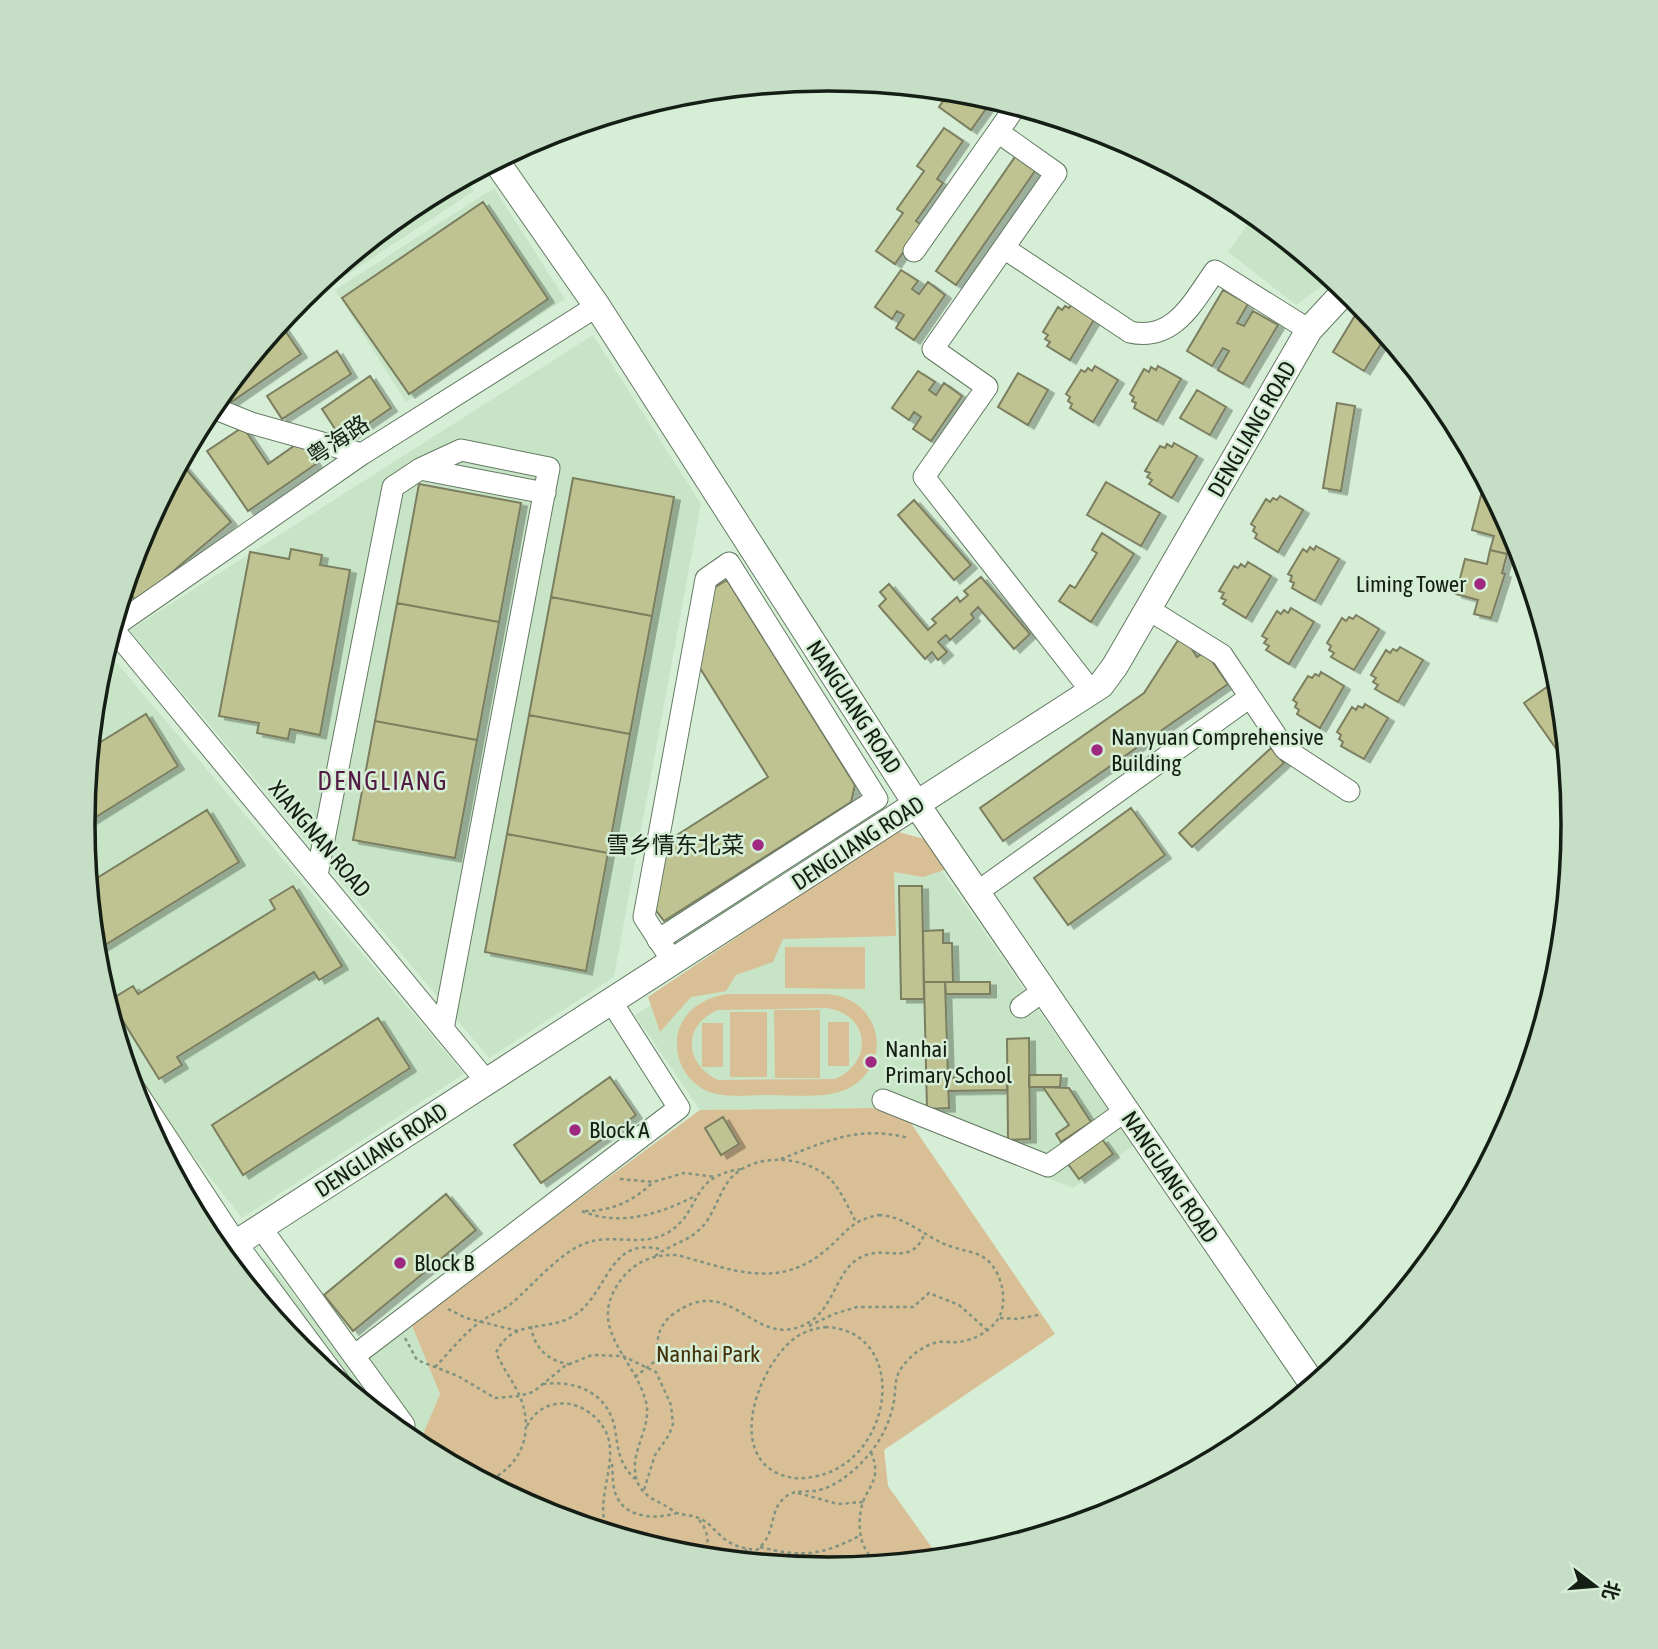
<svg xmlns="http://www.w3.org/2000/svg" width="1658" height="1649" viewBox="0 0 1658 1649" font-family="'Asap Condensed','Noto Sans SC',sans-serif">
	<defs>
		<filter id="shadow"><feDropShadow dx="6" dy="3.5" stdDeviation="0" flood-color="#0004"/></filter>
	</defs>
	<rect width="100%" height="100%" fill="#d5eed5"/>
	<!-- built -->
	<path fill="#c7e5c6" d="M465 178 474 191 307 301 303 296 415 204Z
		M494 188 565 299 406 402 335 290Z
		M1255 214 1333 278 1296 305 1228 252Z
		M593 335 701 504 614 977 489 1058 130 630Z
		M106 650 464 1074 242 1218 129 1073 98 970 83 824 98 679Z
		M897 849 930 854 1133 1146 1073 1188 875 1108 700 1110 635 1015Z
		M265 1258 353 1371 411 1323 440 1394 418 1446 301 1352 238 1274Z"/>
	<!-- green -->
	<path fill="#d9bf96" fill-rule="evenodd" d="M895 831 924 839 947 869 923 877 894 872 896 936 783 939 773 962 736 975 726 991 691 997 660 1032 648 997Z
		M785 947H865V989L785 988Z
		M727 994H827C848 996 864 1005 873 1025 878 1037 878 1051 873 1062 855 1104 807 1095 769 1095 748 1095 724 1099 705 1090 689 1082 678 1065 677 1047 675 1017 699 998 727 994ZM826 1008C869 1013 875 1062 835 1079L718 1080C684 1064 682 1025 718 1010Z
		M774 1010H820V1078H775Z
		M730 1012H767V1077H730Z
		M828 1022H849V1066H828Z
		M702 1023H723V1067H702Z
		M875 1108 910 1122 1055 1334 884 1450 888 1486 940 1559 829 1570 683 1556 543 1513 418 1446 440 1394 411 1323 700 1110Z"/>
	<!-- building -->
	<path fill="#bfc391" stroke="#7b7e60" stroke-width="2" filter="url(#shadow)" d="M950 91 975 93 993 99 971 130 939 107Z
		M944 128 963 141 937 179 943 183 916 221 922 225 895 264 876 251 903 213 897 209 924 171 917 166Z
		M1017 154 1037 168 956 285 936 271Z
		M483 202 548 299 409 394 342 298Z
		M901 270 918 281 912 289 919 294 928 282 945 295 914 340 896 328 904 315 897 311 892 319 875 307Z
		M1223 290 1248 304 1237 323 1244 326 1253 311 1278 325 1243 384 1218 370 1229 351 1223 348 1212 366 1187 351Z
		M1072 304 1095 318 1070 360 1047 346 1050 342 1045 339 1048 335 1043 332 1058 307 1062 310 1065 306 1069 308Z
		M1362 304 1387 334 1364 371 1333 352Z
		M282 326 301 354 230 403 223 393 271 334Z
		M337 351 351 374 282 419 267 396Z
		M1095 366 1118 380 1093 422 1070 408 1072 404 1068 401 1070 397 1066 394 1081 370 1085 372 1088 368 1092 371Z
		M1158 366 1181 379 1157 421 1134 408 1136 403 1132 401 1134 397 1130 394 1144 369 1149 372 1151 367 1156 370Z
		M918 371 935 382 929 390 936 395 944 383 962 396 931 441 913 429 921 417 914 412 909 420 892 408Z
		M1018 373 1048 390 1028 425 998 407Z
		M370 376 391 408 343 441 322 409Z
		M1197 390 1226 407 1210 435 1180 418Z
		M1337 403 1355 406 1341 491 1323 488Z
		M243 427 268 464 301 441 316 464 248 511 207 451Z
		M1174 443 1197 456 1172 498 1149 484 1152 480 1147 477 1150 473 1145 471 1160 446 1165 448 1167 444 1172 447Z
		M181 463 231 522 137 602 125 588 140 539Z
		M573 478 674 497 652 616 551 597Z
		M1106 482 1160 513 1141 546 1087 515Z
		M419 484 521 503 499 622 397 603Z
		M1481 495 1496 498 1515 534 1512 535 1507 554 1490 550 1494 536 1472 530Z
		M1280 496 1303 510 1278 552 1255 538 1257 534 1253 531 1255 527 1251 524 1266 499 1270 502 1273 498 1277 500Z
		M914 500 971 565 954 580 898 515Z
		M1102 533 1134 554 1091 622 1059 601 1070 585 1075 588 1097 553 1092 550Z
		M1316 546 1339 559 1315 601 1292 588 1294 583 1290 581 1292 576 1288 574 1303 549 1307 552 1310 547 1314 550Z
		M291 549 322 555 320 565 350 570 320 735 290 729 288 739 257 733 259 723 219 716 250 552 289 559Z
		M1490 550 1507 554 1502 573 1505 574 1491 618 1474 614 1478 600 1456 594 1465 559 1487 564Z
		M1248 562 1271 576 1246 618 1223 604 1226 600 1221 598 1224 593 1219 591 1234 566 1238 568 1241 564 1245 567Z
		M981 577 1030 634 1014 649 978 607 971 614 974 618 950 640 946 635 938 642 947 652 938 660 932 652 925 659 879 606 886 599 880 592 889 584 928 630 936 623 932 619 957 597 960 602 968 595 964 591Z
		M727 580 855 785 851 802 664 921 654 908 666 842 768 777 698 665 712 589Z
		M551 597 652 616 630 734 529 715Z
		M397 603 499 622 477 740 375 721Z
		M1291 608 1314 622 1289 664 1266 650 1269 646 1264 643 1267 639 1262 636 1277 611 1281 614 1284 610 1288 613Z
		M1356 615 1379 629 1354 670 1331 657 1334 653 1329 650 1331 646 1327 643 1342 618 1346 621 1349 617 1353 619Z
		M1182 634 1197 657 1205 651 1228 684 1003 841 980 808 1144 693Z
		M1400 647 1423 660 1398 702 1375 689 1378 685 1373 682 1376 678 1371 675 1386 650 1390 653 1393 649 1397 651Z
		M1321 672 1344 686 1320 728 1297 714 1299 710 1295 707 1297 703 1293 700 1308 676 1312 678 1315 674 1319 676Z
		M1560 678V679L1569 767 1524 703Z
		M1365 704 1388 718 1364 759 1341 746 1343 742 1339 739 1341 735 1337 732 1352 707 1356 710 1358 706 1363 708Z
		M146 714 178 766 83 825 91 748Z
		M529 715 630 734 608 853 507 834Z
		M375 721 477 740 455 858 353 840Z
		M1271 748 1284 763 1192 847 1179 833Z
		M1131 808 1165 855 1068 925 1034 878Z
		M207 810 239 862 97 950 89 883Z
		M507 834 608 853 586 971 485 952Z
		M293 886 342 966 319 980 314 972 177 1057 182 1065 159 1079 110 1000 133 986 138 994 275 909 270 900Z
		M899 886H922L924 999H901Z
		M943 930V943H952L953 982H924L923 931Z
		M924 982H945L949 1108 927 1109Z
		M945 982H990V994H946Z
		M378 1018 410 1068 243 1175 212 1125Z
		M1029 1038 1030 1139 1008 1140 1007 1039Z
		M1029 1075H1061L1060 1087H1029Z
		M610 1077 636 1115 541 1183 514 1145Z
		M1007 1077V1090L948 1091V1078Z
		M1043 1087 1069 1088 1091 1122 1061 1142 1056 1134 1069 1125Z
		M723 1117 739 1144 721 1155 705 1128Z
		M1102 1139 1113 1154 1079 1179 1068 1164Z
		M170 1162 212 1227 205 1231 169 1163Z
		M446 1194 476 1230 353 1331 324 1295Z"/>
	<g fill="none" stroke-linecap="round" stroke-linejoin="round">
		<defs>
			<path id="minor" d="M998 132 1056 173 933 349 987 387 924 477 1092 692
				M1004 248 1130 332C1174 342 1193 302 1215 271L1309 330
				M914 251 1016 106
				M211 407 251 423 362 454
				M420 469 461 450 549 468 443 1029
				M1148 609 1222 655 1285 749 1349 791
				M113 627 362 454 597 306
				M113 629 487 1082
				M317 875 393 487 420 469 545 493
				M976 893 1250 697
				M658 940 877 799 729 563 706 579 644 917 673 962
				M1021 1007 1043 991
				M132 1085 236 1243 340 1383
				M883 1100 1048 1166 1125 1111
				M261 1228 404 1425 402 1434
				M354 1356 679 1108 611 1001"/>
			<path id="major" d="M496 161 597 306 917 805 1314 1386
				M221 1253 1101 685 1115 666 1148 609 1309 330 1347 289"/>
		</defs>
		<!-- minor casing -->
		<use href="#minor" stroke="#647a63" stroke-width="23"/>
		<!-- major casing -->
		<use href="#major" stroke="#647a63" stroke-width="28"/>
		<!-- path -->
		<path stroke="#809280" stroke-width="2.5" stroke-dasharray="3.5 3.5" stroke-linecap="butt" d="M781 1159C827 1141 858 1125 909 1138
			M620 1179 653 1182 684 1173 716 1177
			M582 1211C620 1227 660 1214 695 1196
			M585 1211C612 1211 634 1201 653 1182
			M879 1215C903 1216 921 1233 942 1243 953 1248 965 1250 977 1254 998 1261 1008 1293 1001 1313 995 1329 975 1340 959 1342 952 1343 945 1341 938 1342 924 1345 911 1355 903 1366 894 1377 896 1387 894 1401 891 1417 885 1432 876 1445 863 1464 837 1489 813 1491 801 1492 792 1490 783 1499 768 1514 777 1533 757 1550 743 1549 729 1545 719 1534 713 1529 710 1524 703 1520 695 1515 686 1516 677 1513 673 1511 668 1507 664 1505 648 1497 636 1490 635 1470 633 1448 652 1424 646 1402 634 1355 582 1327 624 1276 638 1260 656 1254 677 1255 730 1269 778 1291 826 1250 846 1233 851 1220 879 1215Z
			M655 1256C669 1245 687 1242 700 1229 716 1214 718 1190 734 1175 758 1153 804 1156 828 1177 840 1188 848 1207 856 1222
			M448 1309 466 1318 518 1331
			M1000 1318 1017 1319 1038 1315
			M531 1326C534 1348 548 1361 569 1364
			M809 1326 834 1314 857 1307H913L929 1293 959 1305 987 1330
			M825 1327C909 1330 895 1455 821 1475 807 1479 793 1480 779 1474 726 1451 760 1364 795 1338 804 1331 814 1329 825 1327Z
			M405 1338 417 1360 458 1376 495 1398 519 1396 533 1392 565 1366 592 1355 623 1356 656 1372 671 1405 673 1424 669 1435 655 1455 643 1493
			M435 1367C449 1353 463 1334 480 1322 490 1315 502 1311 512 1303 533 1285 560 1252 586 1243 614 1233 642 1248 669 1232 703 1210 688 1176 742 1169
			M635 1377 659 1358C655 1342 658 1326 672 1315 731 1270 752 1349 804 1325 837 1310 834 1266 866 1255 889 1247 912 1266 925 1233
			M543 1384C575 1380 608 1392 615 1429 618 1449 619 1464 635 1479
			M527 1426C533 1414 543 1406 556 1404 567 1402 578 1405 587 1411 636 1444 589 1491 608 1533
			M871 1452C874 1460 876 1466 875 1474 873 1486 865 1494 862 1505 856 1527 860 1560 887 1565
			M612 1464C613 1474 612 1488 617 1497 627 1519 658 1519 677 1513
			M485 1482C521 1468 535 1432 520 1397 513 1381 503 1368 496 1353 512 1317 548 1333 575 1315 609 1292 609 1234 663 1250
			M798 1493 838 1504 863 1502
			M699 1520C709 1532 710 1544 703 1558
			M760 1547C802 1558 823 1555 861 1535
			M746 1549 747 1562
			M899 1563 908 1562"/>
		<!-- minor -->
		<use href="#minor" stroke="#fff" stroke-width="21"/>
		<!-- major -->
		<use href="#major" stroke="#fff" stroke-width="26"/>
	</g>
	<!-- markers -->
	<g fill="#9f2880" stroke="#d5eed5" stroke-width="2.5">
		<circle cx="1480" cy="584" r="7"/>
		<circle cx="1097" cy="750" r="7"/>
		<circle cx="758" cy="845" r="7"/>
		<circle cx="871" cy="1062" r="7"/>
		<circle cx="575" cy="1130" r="7"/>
		<circle cx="400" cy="1263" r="7"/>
	</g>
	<g text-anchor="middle" stroke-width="5" stroke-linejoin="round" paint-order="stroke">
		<!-- street labels -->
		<g font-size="23" fill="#151e15" stroke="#d5eed5">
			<text transform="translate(1252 429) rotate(-60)" y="8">DENGLIANG ROAD</text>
			<text transform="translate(338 440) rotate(-34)" y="8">粤海路</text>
			<text transform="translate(854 707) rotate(57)" y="8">NANGUANG ROAD</text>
			<text transform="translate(320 839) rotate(50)" y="8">XIANGNAN ROAD</text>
			<text transform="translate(858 843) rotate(-33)" y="8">DENGLIANG ROAD</text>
			<text transform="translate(381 1150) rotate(-33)" y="8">DENGLIANG ROAD</text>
			<text transform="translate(1170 1177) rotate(56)" y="8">NANGUANG ROAD</text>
		</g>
		<!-- poi labels -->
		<g font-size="23" fill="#151e15" stroke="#d5eed5" text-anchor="start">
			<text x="1466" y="592" text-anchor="end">Liming Tower</text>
			<text x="1111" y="745">Nanyuan Comprehensive<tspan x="1111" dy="26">Building</tspan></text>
			<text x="744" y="853" text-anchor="end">雪乡情东北菜</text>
			<text x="885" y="1057">Nanhai<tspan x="885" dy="26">Primary School</tspan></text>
			<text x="589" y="1138">Block A</text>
			<text x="414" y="1271">Block B</text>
		</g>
		<!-- park labels -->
		<g font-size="23" fill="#44300b" stroke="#d5eed5">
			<text x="708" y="1362">Nanhai Park</text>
		</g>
		<!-- quarter labels -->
		<g font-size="26" letter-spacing="2" fill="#531a43" stroke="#d5eed5">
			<text x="383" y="790">DENGLIANG</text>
		</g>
	</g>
	<!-- crop -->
	<path d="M0 0H1658V1649H0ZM95 824a733 733 0 1 1 1466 0a733 733 0 1 1-1466 0Z" fill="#c6ddc6" fill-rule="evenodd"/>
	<path fill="none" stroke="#151e15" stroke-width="3.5" d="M95 824a733 733 0 1 1 1466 0a733 733 0 1 1-1466 0Z"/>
	<!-- north arrow -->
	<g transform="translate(1595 1586) rotate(106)" stroke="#d5eed5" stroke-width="5" paint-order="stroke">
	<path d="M0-5L12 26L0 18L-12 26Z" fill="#151e15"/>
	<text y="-10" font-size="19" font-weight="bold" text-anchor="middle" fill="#151e15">北</text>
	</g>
</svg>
